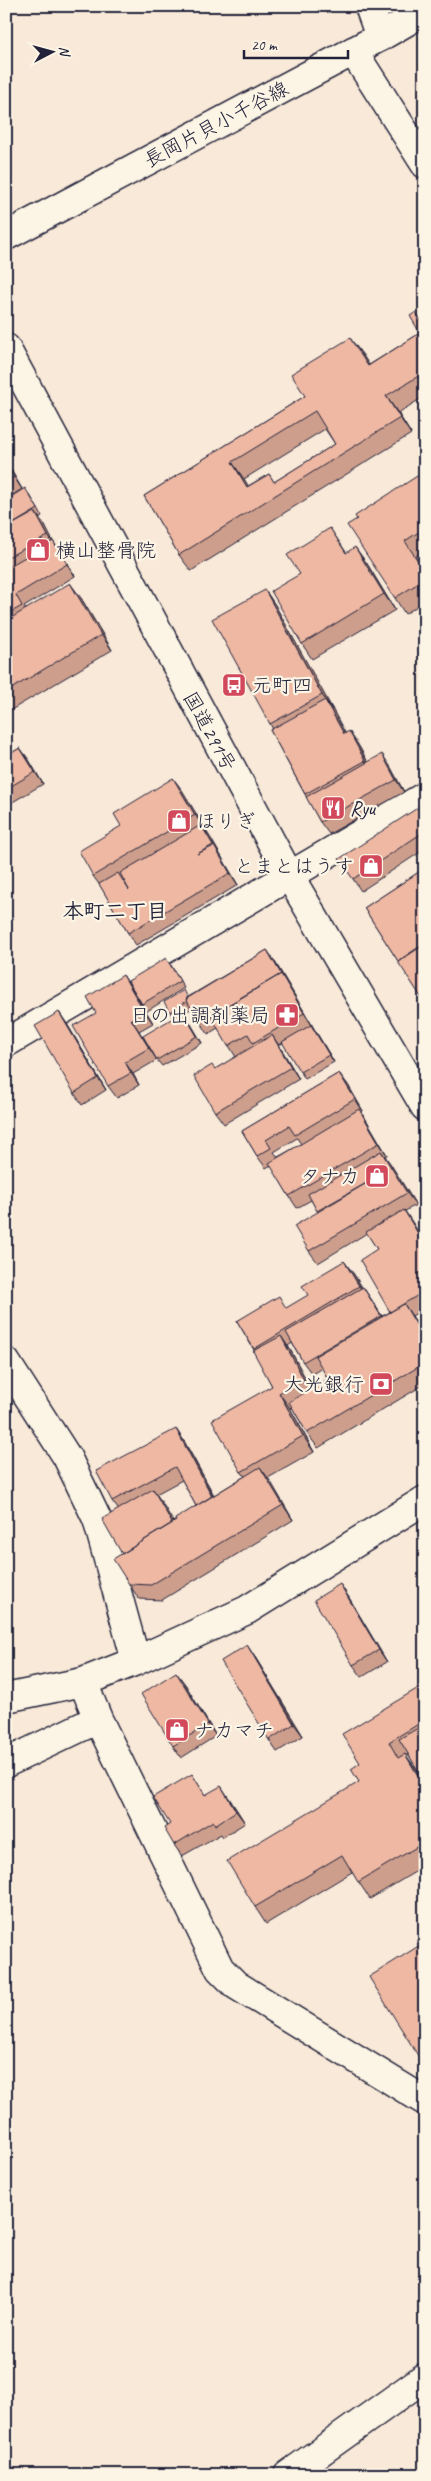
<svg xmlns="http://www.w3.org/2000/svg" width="431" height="2481" viewBox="0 0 431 2481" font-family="Caveat,'Klee One',sans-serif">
	<rect width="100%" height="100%" fill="#f9e9d8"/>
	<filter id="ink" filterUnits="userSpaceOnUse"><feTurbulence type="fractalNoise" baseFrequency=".02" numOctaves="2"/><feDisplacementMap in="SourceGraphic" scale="10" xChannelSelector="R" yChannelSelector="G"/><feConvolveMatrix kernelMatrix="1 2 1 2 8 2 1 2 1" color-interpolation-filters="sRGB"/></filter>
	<g filter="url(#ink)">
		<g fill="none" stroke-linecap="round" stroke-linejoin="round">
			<defs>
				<path id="minor" d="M369 6 380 37
					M353 51 425 164
					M6 1043 425 796
					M6 1362 67 1457 97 1519 136 1661
					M83 1682 98 1719 220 1969 236 1985 425 2101
					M6 1698 83 1682 136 1661 247 1610 425 1500
					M6 1763 98 1719
					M288 2475 425 2377"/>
				<path id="major" d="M6 236 380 37 425 11"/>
				<path id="highway" d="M6 348 289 875 425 1107"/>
			</defs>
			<!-- minor casing -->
			<use href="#minor" stroke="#22223b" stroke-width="31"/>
			<!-- major casing -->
			<use href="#major" stroke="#22223b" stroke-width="31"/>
			<!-- highway casing -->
			<use href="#highway" stroke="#22223b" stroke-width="31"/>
			<!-- minor -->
			<use href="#minor" stroke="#fcf5e5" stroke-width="28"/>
			<!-- major -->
			<use href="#major" stroke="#fcf5e5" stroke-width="28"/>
			<!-- highway -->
			<use href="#highway" stroke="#fcf5e5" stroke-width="28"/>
		</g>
		<!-- wall -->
		<path fill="#cd9e8c" stroke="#22223b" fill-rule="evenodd" d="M425 325V396L398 413 411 434 191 571 179 555 144 496 305 396 362 354 369 365 420 333ZM325 429 335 444 274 482 269 474 248 486 244 479Z
			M6 463 22 489 6 499Z
			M425 471V550L416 556 425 571V601L405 614 395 598 357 519Z
			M30 495 42 516 39 518 44 524 52 541 61 553 75 576 24 607 25 609 81 598 112 650 6 713V500Z
			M330 528 346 552 366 562 395 610 312 659 302 644 300 574Z
			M265 590 275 605 345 733 357 743 368 762 390 766 404 792 329 834 320 822 270 730 273 729 270 724Z
			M20 748 29 760 43 784 6 806V756Z
			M182 790 238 885 136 945 128 933 101 887 93 876Z
			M425 803V849L361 891 353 879Z
			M425 868V1003L364 908Z
			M267 950 275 962 312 1025 334 1062 305 1079 283 1043 279 1045 299 1079 224 1124 215 1112V1069L236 1057 218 1028 208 1034 192 1008 184 1013 202 1043 162 1066 157 1060 173 1017 170 1012 188 997Z
			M171 965 184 988 147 1011 142 1004Z
			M131 987 153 1023 139 1031 157 1060 133 1074 139 1085 117 1098 108 1086Z
			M59 1012 67 1024 106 1090 82 1105 74 1093Z
			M339 1073 348 1085 363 1111 361 1112 367 1121 387 1155 385 1156 416 1205 405 1211 412 1222 425 1243V1308L412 1316 425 1336V1384L318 1448 307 1433 292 1407 290 1408 314 1452 268 1478 293 1520 162 1600 139 1599 129 1584 122 1554 118 1509 112 1501 176 1429 184 1441 214 1495 245 1476 241 1472 272 1386 254 1350 237 1321 287 1308 353 1273 362 1287 371 1299 382 1316 390 1312 377 1249 367 1233 318 1263 309 1251 318 1212 311 1200 297 1208 289 1196 271 1165 266 1168 257 1156 242 1131ZM297 1138 301 1144 278 1157 274 1152ZM292 1343 303 1362 312 1374 322 1368 328 1379 311 1389 291 1351 288 1346ZM182 1480 196 1506 173 1522 156 1494Z
			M348 1596 387 1662 362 1677 353 1665Z
			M255 1657 303 1736 277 1752 269 1740Z
			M185 1684 216 1736 181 1758 173 1746Z
			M425 1684V1782L408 1754 406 1756 425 1783V1866L370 1899 352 1872 266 1924 255 1907 359 1782 360 1763Z
			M192 1774 205 1795 229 1798 245 1823 223 1837 221 1834 182 1856 174 1845 170 1824Z
			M425 1942V2066L422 2062Z"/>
		<!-- shaded-wall -->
		<path fill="#a78172" stroke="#22223b" d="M350 338 362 354 380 382 368 366Z
			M386 396 398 413 411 434 400 418Z
			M232 462 244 479 259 503 247 487Z
			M6 463 10 468 22 489 14 477 6 464Z
			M35 512 44 524 56 547 48 536Z
			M53 541 61 553 75 576 67 564Z
			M355 547 366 562 395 610 384 594Z
			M70 583 81 598 112 650 101 635Z
			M265 590 275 605 333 710 322 695Z
			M325 700 334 712 352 746 344 734Z
			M349 731 357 743 374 773 365 761Z
			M20 748 29 760 43 784 35 772Z
			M382 754 390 766 404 792 396 780Z
			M173 778 182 790 204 827 195 815Z
			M201 825 210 837 238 885 230 873Z
			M267 950 275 962 312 1025 304 1013Z
			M123 975 131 987 153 1023 144 1011Z
			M59 1012 67 1024 106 1090 98 1078Z
			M183 1012 188 1019 202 1043 197 1036Z
			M131 1019 139 1031 157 1060 149 1048Z
			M311 1025 316 1032 334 1062 329 1055Z
			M272 1035 280 1047 299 1079 291 1067Z
			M125 1062 133 1074 139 1085 131 1073Z
			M339 1073 348 1085 363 1111 355 1099Z
			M359 1109 367 1121 387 1155 379 1143Z
			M381 1151 390 1163 416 1205 407 1193Z
			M404 1210 412 1222 425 1243V1245Z
			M344 1261 353 1273 368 1298 359 1286Z
			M363 1287 371 1299 389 1328 381 1316Z
			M404 1304 414 1319 425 1336V1339Z
			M281 1336 291 1351 314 1395 304 1380Z
			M279 1393 290 1408 314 1452 303 1436Z
			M176 1429 184 1441 222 1511 214 1499Z
			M260 1467 271 1482 293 1520 283 1505Z
			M153 1489 161 1501 182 1537 173 1525Z
			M340 1584 348 1596 387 1662 379 1650Z
			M247 1645 255 1657 303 1736 294 1724Z
			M176 1672 185 1684 216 1736 208 1724Z
			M405 1754 417 1770 425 1784V1786Z
			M221 1786 229 1798 245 1823 236 1811Z"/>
		<!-- building -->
		<path fill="#eeb8a3" stroke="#22223b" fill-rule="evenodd" d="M416 312 425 327V372L386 396 400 418 179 555 144 496 305 396 291 374 350 338 368 366 420 333 410 316ZM315 411 335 444 274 482 269 474 247 487 232 462Z
			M6 464 14 477 6 482Z
			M425 471V528L405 541 425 572V579L395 598 347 525 357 519 355 516Z
			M25 488 38 509 6 528V500Z
			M35 512 48 536 6 558V528Z
			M330 528 346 553 355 547 384 594 302 644 271 591 300 574 287 555Z
			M53 541 67 564 16 595 22 606 6 615V568Z
			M70 583 101 635 6 692V621Z
			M265 590 322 695 270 724 212 619Z
			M325 700 344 734 349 731 365 761 305 794 270 730Z
			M20 748 35 772 6 789V756Z
			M382 754 396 780 320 822 306 797Z
			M173 778 195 815 93 876 79 851 121 826 114 814Z
			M425 803V831L353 879 339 859Z
			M201 825 213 845 197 854 214 846 230 873 128 933 99 884 118 873 129 890 120 873Z
			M425 868V943L398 961 364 908Z
			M425 944V1003L398 962Z
			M267 950 281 974 199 1022 186 999Z
			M166 958 180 981 142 1004 128 981Z
			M281 974 304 1013 253 1043 248 1034 228 1046 211 1016Z
			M123 975 144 1011 131 1019 149 1048 125 1062 131 1073 108 1086 73 1026 96 1013 87 997Z
			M184 990 188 998 186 999 187 1001 170 1012 164 1002Z
			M59 1012 98 1078 74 1093 35 1026Z
			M183 1012 197 1036 157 1060 143 1036Z
			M311 1025 329 1055 300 1072 282 1042Z
			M272 1035 291 1067 215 1112 194 1076 212 1065 215 1069Z
			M339 1073 355 1099 295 1135 289 1126 266 1140 271 1148 257 1156 242 1131Z
			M359 1109 379 1143 289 1196 269 1163Z
			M381 1151 407 1193 309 1251 294 1226 370 1181 317 1211 308 1194Z
			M404 1210 425 1245V1291L390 1312 360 1260 377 1249 366 1232Z
			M344 1261 359 1286 254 1349 237 1321 279 1296 286 1308 308 1295 302 1286Z
			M363 1287 381 1316 303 1362 286 1332Z
			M404 1304 425 1339V1363L307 1433 289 1402 328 1379 315 1356Z
			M281 1336 304 1380 279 1393 303 1436 241 1472 212 1420 272 1386 253 1351Z
			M176 1429 212 1496 196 1506 175 1467 112 1501 96 1471Z
			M260 1467 283 1505 151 1585 129 1584 113 1559 176 1521 175 1519Z
			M153 1489 172 1523 122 1554 102 1519Z
			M340 1584 379 1650 353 1665 314 1600Z
			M247 1645 294 1724 269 1740 221 1661Z
			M176 1672 208 1724 173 1746 141 1694Z
			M425 1684V1720L389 1742 398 1758 405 1754 423 1784 425 1783V1842L358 1882 342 1855 255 1907 227 1861 359 1782 351 1769 360 1763 342 1734Z
			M425 1724V1782L399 1739Z
			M192 1774 205 1795 221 1786 236 1811 215 1825 213 1821 174 1845 164 1828 170 1824 153 1797Z
			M425 1942V2060L422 2062 369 1977Z"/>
	</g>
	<!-- icons -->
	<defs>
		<symbol id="shop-square" viewBox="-11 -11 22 22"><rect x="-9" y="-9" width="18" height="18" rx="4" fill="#d1495b" stroke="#fcf5e5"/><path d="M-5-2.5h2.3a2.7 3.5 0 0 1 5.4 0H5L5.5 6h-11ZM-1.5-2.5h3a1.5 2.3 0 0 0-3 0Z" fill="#fff"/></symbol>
		<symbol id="bus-square" viewBox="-11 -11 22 22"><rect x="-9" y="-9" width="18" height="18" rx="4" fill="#d1495b" stroke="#fcf5e5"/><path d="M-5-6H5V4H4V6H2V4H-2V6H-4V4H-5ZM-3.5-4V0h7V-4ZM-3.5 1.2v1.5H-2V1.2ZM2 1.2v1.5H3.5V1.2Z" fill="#fff"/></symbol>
		<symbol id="restaurant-square" viewBox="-11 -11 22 22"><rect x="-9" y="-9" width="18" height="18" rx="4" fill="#d1495b" stroke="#fcf5e5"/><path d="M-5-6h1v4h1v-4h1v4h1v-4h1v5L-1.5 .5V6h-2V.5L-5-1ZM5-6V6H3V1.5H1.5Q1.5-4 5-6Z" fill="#fff"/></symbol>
		<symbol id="pharmacy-square" viewBox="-11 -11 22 22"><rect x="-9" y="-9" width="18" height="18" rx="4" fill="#d1495b" stroke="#fcf5e5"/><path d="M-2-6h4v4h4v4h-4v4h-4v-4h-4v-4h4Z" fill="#fff"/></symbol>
		<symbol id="bank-square" viewBox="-11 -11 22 22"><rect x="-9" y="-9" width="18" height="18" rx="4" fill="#d1495b" stroke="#fcf5e5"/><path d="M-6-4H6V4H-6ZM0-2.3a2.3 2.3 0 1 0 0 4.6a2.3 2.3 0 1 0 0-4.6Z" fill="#fff"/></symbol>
	</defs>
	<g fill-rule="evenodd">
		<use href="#shop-square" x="24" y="536" width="28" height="28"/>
		<use href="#bus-square" x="220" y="671" width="28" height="28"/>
		<use href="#restaurant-square" x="319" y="794" width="28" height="28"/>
		<use href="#shop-square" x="165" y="807" width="28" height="28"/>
		<use href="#shop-square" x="357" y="852" width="28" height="28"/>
		<use href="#pharmacy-square" x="273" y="1001" width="28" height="28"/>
		<use href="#shop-square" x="363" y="1162" width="28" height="28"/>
		<use href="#bank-square" x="367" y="1370" width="28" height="28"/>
		<use href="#shop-square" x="163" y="1716" width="28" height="28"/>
	</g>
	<g text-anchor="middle" stroke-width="4.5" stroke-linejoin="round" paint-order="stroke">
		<!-- street labels -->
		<g font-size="20" fill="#22223b" stroke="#fcf5e5">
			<text transform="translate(216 124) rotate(-28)" y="7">長岡片貝小千谷線</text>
			<text transform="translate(210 731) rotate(61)" y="7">国道291号</text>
		</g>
		<!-- poi labels -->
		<g font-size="20" fill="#22223b" stroke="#fcf5e5" text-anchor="start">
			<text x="56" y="557">横山整骨院</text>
			<text x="252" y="692">元町四</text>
			<text x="350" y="815">Ryu</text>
			<text x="196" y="828">ほりぎ</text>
			<text x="354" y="873" text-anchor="end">とまとはうす</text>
			<text x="270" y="1022" text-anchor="end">日の出調剤薬局</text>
			<text x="360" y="1183" text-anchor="end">タナカ</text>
			<text x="364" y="1391" text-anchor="end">大光銀行</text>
			<text x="194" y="1737">ナカマチ</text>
		</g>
		<!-- neighbourhood labels -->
		<g font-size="21" font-weight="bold" fill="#22223b" stroke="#fcf5e5">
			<text x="115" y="918">本町二丁目</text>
		</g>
	</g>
	<!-- margin -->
	<rect width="431" height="2481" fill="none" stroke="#fcf5e5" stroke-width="25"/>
	<rect x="12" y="12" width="406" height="2456" fill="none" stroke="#22223b" stroke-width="2" filter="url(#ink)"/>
	<!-- north arrow -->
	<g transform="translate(52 52) rotate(84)" stroke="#fcf5e5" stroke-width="4" paint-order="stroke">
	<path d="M0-4L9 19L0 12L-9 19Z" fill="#22223b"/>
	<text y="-8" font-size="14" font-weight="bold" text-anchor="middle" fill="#22223b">N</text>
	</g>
	<!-- scale -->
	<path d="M244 50v8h104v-8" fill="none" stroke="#22223b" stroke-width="2.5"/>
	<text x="251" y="50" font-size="15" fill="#22223b" stroke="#fcf5e5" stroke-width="4" paint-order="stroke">20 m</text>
</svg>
